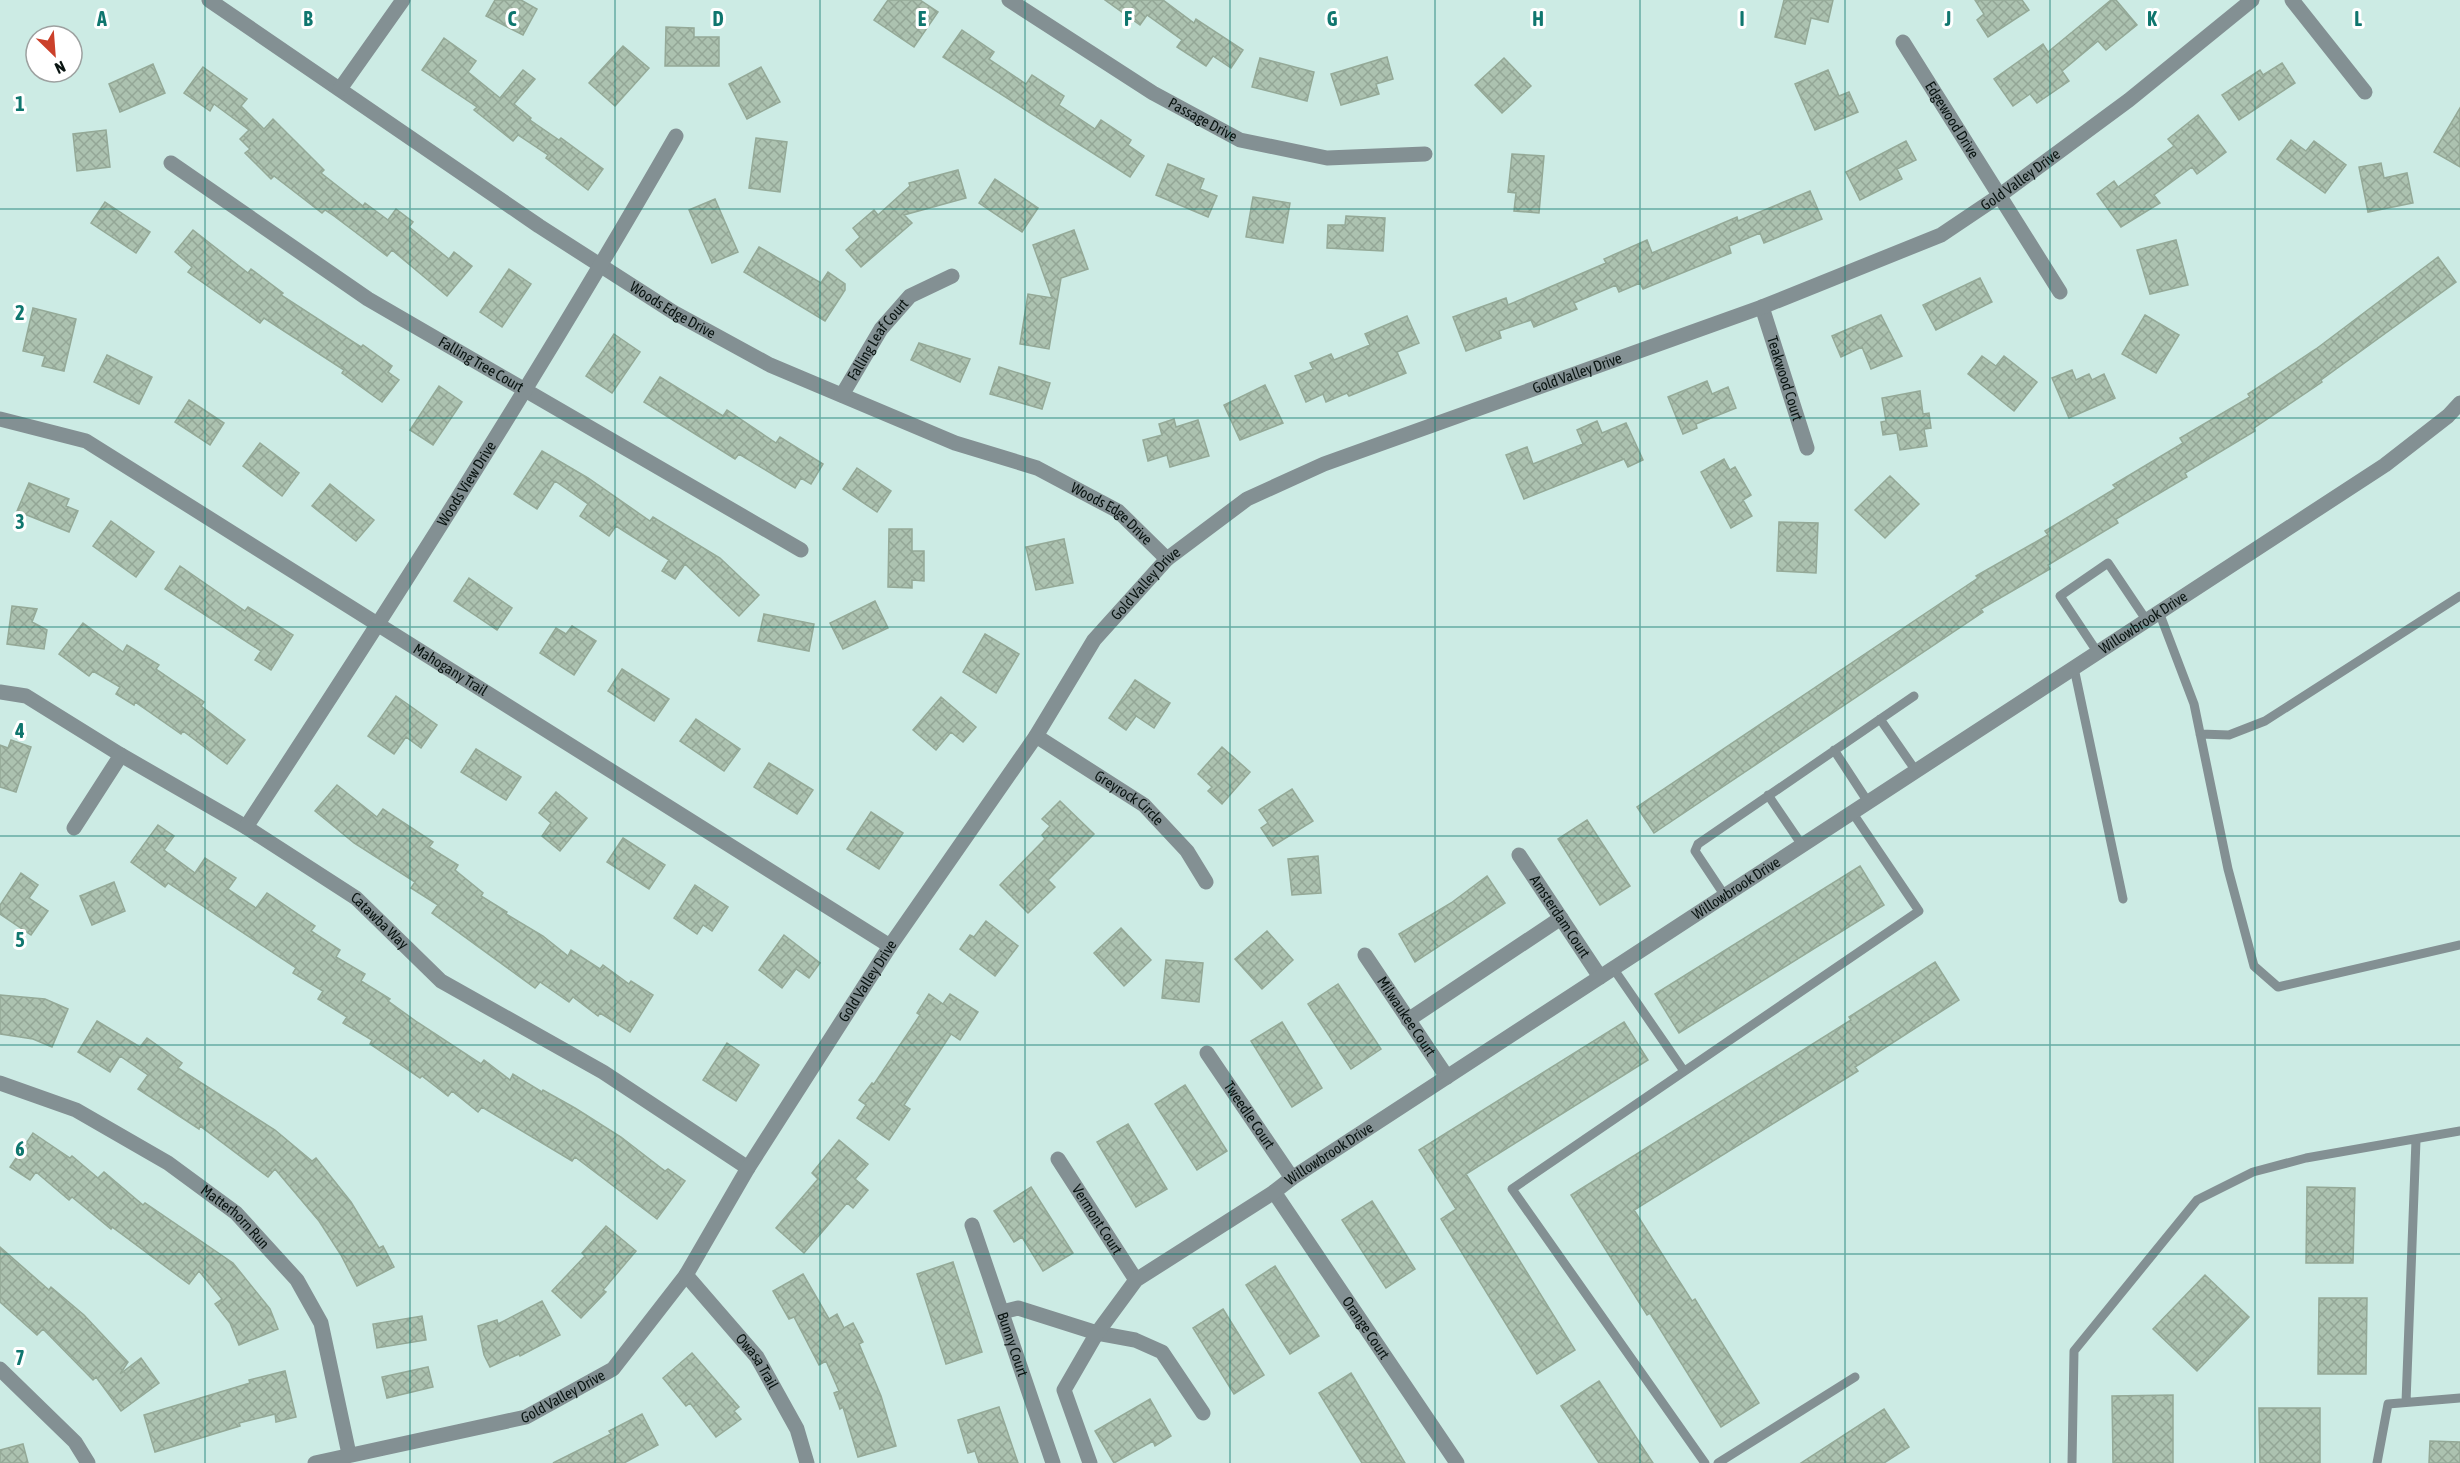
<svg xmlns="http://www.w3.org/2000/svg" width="2460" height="1463" viewBox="0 0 2460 1463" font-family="'Asap Condensed',sans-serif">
	<defs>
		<pattern id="building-cross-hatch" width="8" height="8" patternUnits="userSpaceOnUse" patternTransform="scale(1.5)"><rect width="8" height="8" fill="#acc2b0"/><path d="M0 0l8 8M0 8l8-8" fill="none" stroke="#93a696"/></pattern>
	</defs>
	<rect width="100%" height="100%" fill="#ccebe4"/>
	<!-- building -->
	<path fill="url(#building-cross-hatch)" stroke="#94a997" stroke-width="1.5" d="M495 0H521L537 9 523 35 486 16Z
		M888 0H920L938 12 914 47 874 20Z
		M1105 0H1163L1194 23 1196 19 1243 50 1231 68 1213 56 1206 66 1177 47 1182 40 1147 15 1140 25Z
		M1784 0H1833L1828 22 1811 18 1805 44 1775 37Z
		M1975 0H2022L2029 10 1988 37 1977 20 1984 14Z
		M2111 0H2116L2137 25 2106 50 2098 41 2062 71 2069 81 2037 103 2030 94 2013 106 1994 79 2043 44 2048 52Z
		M666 27 694 28V37H719V66H665Z
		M962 30 994 52 989 59 1026 84 1032 75 1064 96 1059 105 1095 129 1101 120 1131 140 1128 145 1144 156 1130 177 943 57Z
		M444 38 476 61 468 72 500 98 523 70 535 79 514 104 531 118 530 120 559 140 561 138 603 169 588 190 546 158 548 155 518 135 513 141 474 110 477 107 422 70Z
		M623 46 649 68 615 106 589 83Z
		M1387 57 1393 79 1376 84 1379 94 1341 105 1331 74Z
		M1260 58 1314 72 1307 101 1252 87Z
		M1504 58 1531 86 1502 113 1475 85Z
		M2282 63 2295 83 2239 120 2222 95 2260 70 2263 75Z
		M153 64 165 93 120 112 109 84Z
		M203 67 247 99 241 106 264 129 273 119 324 170 321 173 363 206 365 203 388 220 396 209 413 222 409 227 449 259 454 252 472 266 447 296 392 250 387 256 334 216 325 210 322 213 274 176 271 179 245 153 250 149 240 139 249 130 214 104 210 111 184 93Z
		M761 67 780 102 747 119 729 84Z
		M1828 70 1839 96 1849 92 1858 112 1815 130 1795 84Z
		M2460 108V167L2434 152Z
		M2198 115 2226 152 2197 174 2192 167 2154 195 2160 203 2121 227 2097 194 2114 181 2118 187 2174 146 2168 139Z
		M106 130 110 167 77 171 73 134Z
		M756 138 787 142 780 192 749 188Z
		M2291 140 2306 151 2314 141 2346 165 2325 193 2277 159Z
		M1906 141 1916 160 1897 169 1902 179 1860 200 1846 172Z
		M1512 154 1544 156 1539 213 1514 211 1516 193 1508 192Z
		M2381 163 2384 178 2407 173 2413 203 2368 212 2359 167Z
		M1168 164 1204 179 1200 189 1217 196 1208 217 1156 195Z
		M958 170 966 198 904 215 912 223 861 267 846 250 860 237 853 228 874 210 878 215 910 186 909 183Z
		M995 179 1038 208 1022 232 979 203Z
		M1810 191 1822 219 1764 243 1760 233 1729 246 1731 253 1643 289 1640 283 1619 292 1616 285 1574 303 1577 309 1534 327 1531 320 1499 331 1501 338 1466 351 1453 317 1506 298 1508 305 1606 263 1604 259 1647 240 1652 253 1737 217 1738 221Z
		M1253 197 1290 203 1283 243 1246 237Z
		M715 199 738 252 712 263 689 210Z
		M105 202 150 232 136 253 91 223Z
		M1346 216 1385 218 1383 251 1327 248 1328 225H1345Z
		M193 230 248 273 251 269 283 293 281 295 361 347 363 345 392 366 388 372 399 380 382 402 342 373 344 370 264 318 260 323 188 272 192 267 175 252Z
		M1074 230 1088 269 1061 278 1049 349 1020 344 1028 294 1052 298 1033 245Z
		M2176 240 2188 285 2150 294 2137 250Z
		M759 247 821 283 828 272 845 284V290L825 321 744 272Z
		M2438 257 2456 282 2321 380 2322 382 2254 428 2255 431 2185 473 2187 477 2116 519 2118 523 2048 565 2050 569 1981 609 1983 612 1654 833 1637 807 1978 578 1976 576 2048 535 2045 531 2116 488 2113 485 2183 443 2180 438 2250 397 2248 394 2316 349Z
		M509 269 531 284 502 327 480 312Z
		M1980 278 1992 302 1936 330 1923 305Z
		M33 308 76 319 64 371 42 366 45 356 23 351Z
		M1881 315 1902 356 1871 369 1862 347 1841 357 1832 336Z
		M2145 315 2179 335 2156 373 2122 354Z
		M1407 316 1419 343 1397 352 1406 373 1349 396 1347 393 1326 402 1323 394 1306 402 1295 376 1313 369 1310 363 1331 354 1334 360 1370 345 1365 334Z
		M614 334 640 352 612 393 586 376Z
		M919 343 970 359 960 382 911 360Z
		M107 355 152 377 139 404 94 382Z
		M1982 356 1996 366 2004 356 2037 382 2014 411 1968 374Z
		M999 367 1050 383 1042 409 990 394Z
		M2072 370 2076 380 2089 374 2092 380 2104 374 2115 398 2069 418 2052 378Z
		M660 377 723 416 727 410 776 443 780 437 823 464 811 484 801 478 795 488 739 454 735 459 644 402Z
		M1707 381 1712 394 1728 387 1736 408 1696 424 1697 428 1683 434 1668 397Z
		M1265 385 1283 423 1240 440 1224 405Z
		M439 386 462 402 433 445 410 430Z
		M1920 391 1923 414 1929 413 1931 428 1924 429 1927 446 1900 450 1897 433 1883 435 1881 422 1886 421 1882 398Z
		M189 400 224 423 210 445 175 422Z
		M1174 419 1176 427 1198 420 1209 456 1170 467 1167 455 1148 461 1143 440 1162 435 1159 424Z
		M1597 421 1602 433 1626 423 1643 460 1628 467 1624 459 1524 499 1506 455 1527 447 1533 464 1583 444 1577 430Z
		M260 443 299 473 282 496 243 466Z
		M542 451 588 478 650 521 653 517 720 558 759 595 739 616 685 564 675 579 662 571 669 560 616 526 609 536 580 516 588 504 555 481 537 509 514 494Z
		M1724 459 1730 470 1735 467 1751 495 1743 500 1752 516 1731 528 1701 472Z
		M857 468 891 491 877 512 843 489Z
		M1890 476 1919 504 1885 538 1855 510Z
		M29 483 69 499 66 506 78 511 69 532 17 511Z
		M330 484 374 520 356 541 312 506Z
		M111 521 154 552 136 577 93 546Z
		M1779 522 1818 523 1816 573 1777 571Z
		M889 529H912V551H924V581L912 580V588L888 587Z
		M1064 539 1073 583 1036 590 1026 547Z
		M180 566 245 611 248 607 293 635 271 670 255 660 261 651 165 589Z
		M469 578 512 608 497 630 454 601Z
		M875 601 888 628 843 649 830 623Z
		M12 606 37 609 32 622 47 630 44 649 7 644Z
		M764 614 814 624 809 651 758 641Z
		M83 623 123 652 127 645 159 665 156 669 204 702 201 706 245 740 227 764 183 731 181 734 135 702 134 705 116 694 120 687 93 671 89 676 59 654Z
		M572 626 596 641 574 675 540 653 556 628 566 634Z
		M985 634 1019 654 996 693 963 672Z
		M622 669 669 699 654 721 608 691Z
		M1135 680 1170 703 1154 728 1136 716 1126 730 1109 718Z
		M396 696 437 725 421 748 406 737 394 754 368 736Z
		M941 697 976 727 963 742 951 732 936 750 913 730Z
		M696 719 740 749 724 771 680 741Z
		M11 740 31 747 16 792 0 787V745L8 748Z
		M1222 747 1250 772 1222 804 1208 791 1212 787 1198 774Z
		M476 749 521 777 506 800 461 772Z
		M769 763 813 790 797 814 754 787Z
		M337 785 377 817 383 809 433 842 429 847 458 865 455 870 483 893 481 896 507 912 506 914 543 936 568 956 571 950 600 969 603 965 629 984 631 981 653 995 630 1032 600 1013 598 1016 573 997 569 1002 540 982 535 988 432 913 438 905 411 888 415 882 354 843 315 811Z
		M1292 789 1313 821 1273 846 1261 828 1268 823 1259 810Z
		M556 792 587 818 560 851 542 836 551 823 539 813Z
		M1060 801 1094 834 1048 880 1055 887 1028 913 1000 885 1045 839 1042 835 1050 826 1042 819Z
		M871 812 903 833 879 869 847 849Z
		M1587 820 1630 886 1600 905 1558 839Z
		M158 825 174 836 164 850 195 873 205 858 236 878 228 889 256 908 267 893 315 926 311 931 340 950 336 957 365 974 361 981 390 999 388 1001 417 1022 481 1064 484 1060 510 1080 513 1074 542 1092 543 1090 575 1108 621 1137 665 1171 668 1169 685 1181 657 1219 575 1157 572 1161 482 1107 478 1112 452 1091 448 1096 422 1076 420 1078 398 1063 370 1044 372 1040 343 1023 347 1017 318 999 323 991 293 973 296 968 168 883 165 887 131 862Z
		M623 838 665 865 649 889 607 862Z
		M1318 856 1321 893 1292 895 1288 859Z
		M1860 866 1884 905 1679 1033 1655 994Z
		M21 873 38 885 29 898 48 911 31 935 0 914V905Z
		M1487 876 1505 903 1415 962 1399 934 1451 903Z
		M114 882 125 911 92 925 80 896Z
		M695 885 728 907 712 931 703 925 697 934 674 918Z
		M986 921 1018 946 995 976 960 949 970 935 974 937Z
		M1121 928 1151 960 1124 986 1094 953Z
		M1267 931 1293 960 1262 989 1235 959Z
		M784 935 820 963 809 978 796 969 782 988 759 970Z
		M1166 960 1203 963 1199 1002 1162 998Z
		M1935 962 1959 1000 1855 1067 1858 1071 1634 1210 1692 1301 1695 1299 1759 1403 1721 1427 1650 1313 1647 1315 1571 1195 1851 1020 1849 1017Z
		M1338 984 1381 1049 1351 1069 1308 1004Z
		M929 994 943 1004 950 994 978 1012 960 1040 951 1034 904 1105 910 1109 889 1140 857 1118 866 1105 859 1100 872 1083 874 1084 920 1015 917 1013Z
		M0 995 45 999 68 1009 52 1047 33 1039 0 1034Z
		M97 1021 140 1047 147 1038 182 1063 178 1068 275 1130 312 1161 316 1158 351 1202 379 1248 383 1246 394 1267 357 1286 341 1255 319 1221 275 1169 268 1177 200 1126 199 1129 138 1089 148 1075 120 1056 110 1072 78 1052Z
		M1282 1022 1322 1088 1292 1107 1251 1041Z
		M1624 1022 1648 1060 1466 1174 1575 1350 1537 1374 1441 1219 1456 1209 1419 1150Z
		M727 1043 759 1065 736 1101 703 1080Z
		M1185 1085 1227 1151 1197 1170 1155 1104Z
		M1128 1124 1167 1189 1136 1207 1097 1142Z
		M33 1133 70 1158 72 1156 98 1178 104 1172 143 1205 145 1203 233 1263 270 1309 278 1329 239 1345 230 1323 215 1304 222 1299 199 1271 189 1284 112 1227 111 1229 72 1197 69 1200 36 1172 30 1180 10 1167Z
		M839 1140 868 1164 855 1179 868 1190 853 1208 847 1203 804 1253 776 1228 818 1179 812 1173Z
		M1031 1187 1073 1253 1043 1271 1022 1237 1014 1242 994 1211Z
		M2307 1187 2355 1188 2353 1263H2306Z
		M1372 1201 1415 1269 1386 1288 1342 1220Z
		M606 1226 636 1251 603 1290 606 1292 581 1318 552 1291 585 1256 582 1253Z
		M0 1247 49 1290 51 1287 84 1315 128 1362 120 1374 141 1358 159 1383 121 1411 96 1377 93 1380 43 1329 37 1335 0 1302Z
		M953 1262 982 1352 946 1364 917 1274Z
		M1275 1266 1319 1336 1290 1354 1246 1285Z
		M803 1274 829 1319 837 1314 844 1328 853 1323 863 1342 859 1344 881 1396 896 1446 858 1457 843 1407 840 1409 834 1393 839 1391 826 1361 819 1365 794 1317 789 1319 773 1291Z
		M2205 1275 2249 1317 2197 1371 2153 1329Z
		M2319 1298H2367L2366 1374H2318Z
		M542 1301 560 1335 520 1356 519 1354 490 1367 484 1355 478 1326 497 1320 498 1324Z
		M1223 1309 1264 1375 1234 1394 1193 1328Z
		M422 1316 426 1340 377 1348 373 1324Z
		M692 1353 739 1407 734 1411 741 1419 716 1437 690 1403 686 1406 663 1378Z
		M428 1367 433 1387 387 1398 382 1377Z
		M285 1371 296 1417 276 1422 275 1414 239 1423 240 1426 155 1452 144 1415 250 1383 249 1380Z
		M1351 1373 1405 1463H1362L1319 1393Z
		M1599 1381 1653 1463H1599L1561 1406Z
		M2173 1395V1463H2113L2112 1396Z
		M1150 1399 1171 1436 1155 1446 1153 1441 1114 1463 1095 1431Z
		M999 1407 1018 1463H979L975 1451 968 1453 958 1420Z
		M2259 1408H2320V1463H2260Z
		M1884 1409 1909 1447 1884 1463H1801Z
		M642 1414 658 1445 624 1463H553L611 1434 609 1431Z
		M2430 1441 2460 1442V1463H2429Z
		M23 1444 28 1463H0V1450Z"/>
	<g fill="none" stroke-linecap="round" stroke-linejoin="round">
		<!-- service -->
		<path stroke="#839093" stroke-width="9" d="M2159 612 2194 704 2228 869 2254 966 2278 987 2460 945
			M2098 653 2060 596 2108 563 2147 621
			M2074 668 2123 899
			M1880 719 1916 771
			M2200 734 2229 735 2265 721 2460 596
			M1834 750 1868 802
			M1768 795 1802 845
			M1725 896 1695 851 1698 844 1914 696
			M1613 968 1684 1071
			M2406 1402 2416 1140
			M1705 1463 1512 1189 1919 911 1852 812
			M1718 1463 1855 1377
			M2072 1463 2074 1351 2197 1200 2253 1172 2306 1158 2460 1131
			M2377 1463 2388 1404 2460 1398"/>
		<!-- minor -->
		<g stroke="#839093" stroke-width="15">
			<path id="s1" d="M209 0 539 226 673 312 770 365 955 443 1037 468 1118 511 1167 559"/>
			<path id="s2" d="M1009 0 1153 93 1240 140 1327 158 1425 154"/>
			<path d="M2292 0 2365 92"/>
			<path id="s3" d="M1903 42 2060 292"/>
			<path d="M340 89 403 0"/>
			<path id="s4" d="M171 163 368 299 801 550"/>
			<path id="s5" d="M1762 307 1807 448"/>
			<path id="s6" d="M842 395 881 329 910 296 952 276"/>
			<path id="s7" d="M0 419 86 441 890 946"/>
			<path id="s8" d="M0 692 26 696 121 755 246 827 356 898 441 981 603 1072 748 1168"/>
			<path id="s9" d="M1036 736 1144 805 1187 851 1206 882"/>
			<path id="s10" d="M246 827C395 600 541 371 676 136"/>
			<path d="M74 828 121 755"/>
			<path id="s11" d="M1519 855 1600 977"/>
			<path id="s12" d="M1365 955 1447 1077"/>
			<path d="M1408 1020 1561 918"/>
			<path id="s13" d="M1207 1053 1292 1178"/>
			<path id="s14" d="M0 1083 76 1110 168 1163 236 1213 297 1280 321 1323 349 1454"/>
			<path id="s15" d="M1058 1159 1136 1280"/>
			<path id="s16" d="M1274 1192 1457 1463"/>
			<path id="s17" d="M972 1225 1053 1463"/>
			<path id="s18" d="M686 1275 757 1357 797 1429 807 1463"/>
			<path d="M1002 1312 1018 1308 1097 1333 1135 1340 1162 1352 1203 1413"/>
			<path d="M0 1369 75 1442 88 1463"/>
			<path id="s19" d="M315 1463 526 1417 613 1369 686 1275 748 1168 890 946 1036 736 1094 640 1167 559 1247 499 1324 464 1762 307 1941 235 1999 196 2129 100 2252 0"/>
			<path id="s20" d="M1090 1463 1064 1390 1097 1333 1136 1280 1274 1192 1292 1178 2385 465 2448 416 2460 403"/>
		</g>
	</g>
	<!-- grid -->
	<path fill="none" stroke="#0f766e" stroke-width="1.5" stroke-opacity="0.55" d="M205 0V1463M410 0V1463M615 0V1463M820 0V1463M1025 0V1463M1230 0V1463M1435 0V1463M1640 0V1463M1845 0V1463M2050 0V1463M2255 0V1463M0 209H2460M0 418H2460M0 627H2460M0 836H2460M0 1045H2460M0 1254H2460"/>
	<g text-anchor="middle" stroke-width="6" stroke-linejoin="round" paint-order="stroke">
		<!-- street labels -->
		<g font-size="15" fill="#091411" stroke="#fff">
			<text dy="5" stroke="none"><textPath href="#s3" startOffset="92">Edgewood Drive</textPath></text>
			<text dy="5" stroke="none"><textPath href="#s2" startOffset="228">Passage Drive</textPath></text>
			<text dy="5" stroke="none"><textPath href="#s19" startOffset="2238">Gold Valley Drive</textPath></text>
			<text dy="5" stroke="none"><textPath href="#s1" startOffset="558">Woods Edge Drive</textPath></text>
			<text dy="5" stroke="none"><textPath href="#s6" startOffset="66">Falling Leaf Court</textPath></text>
			<text dy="5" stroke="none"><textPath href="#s4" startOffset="370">Falling Tree Court</textPath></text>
			<text dy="5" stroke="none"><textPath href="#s19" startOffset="1752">Gold Valley Drive</textPath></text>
			<text dy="5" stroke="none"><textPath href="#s5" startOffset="75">Teakwood Court</textPath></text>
			<text dy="5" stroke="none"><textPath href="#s10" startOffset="408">Woods View Drive</textPath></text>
			<text dy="5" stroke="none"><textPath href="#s1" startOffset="1044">Woods Edge Drive</textPath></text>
			<text dy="5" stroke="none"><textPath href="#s19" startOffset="1266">Gold Valley Drive</textPath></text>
			<text dy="5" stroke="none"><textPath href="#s20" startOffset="1412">Willowbrook Drive</textPath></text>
			<text dy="5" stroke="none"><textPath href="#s7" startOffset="519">Mahogany Trail</textPath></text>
			<text dy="5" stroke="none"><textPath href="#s9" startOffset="112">Greyrock Circle</textPath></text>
			<text dy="5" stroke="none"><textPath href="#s20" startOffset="926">Willowbrook Drive</textPath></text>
			<text dy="5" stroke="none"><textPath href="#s11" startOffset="74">Amsterdam Court</textPath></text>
			<text dy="5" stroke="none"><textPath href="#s8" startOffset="446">Catawba Way</textPath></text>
			<text dy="5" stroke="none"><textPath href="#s19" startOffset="780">Gold Valley Drive</textPath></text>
			<text dy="5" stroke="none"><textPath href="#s12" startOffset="74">Milwaukee Court</textPath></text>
			<text dy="5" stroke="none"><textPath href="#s13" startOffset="75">Tweedle Court</textPath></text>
			<text dy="5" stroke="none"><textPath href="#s20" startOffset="440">Willowbrook Drive</textPath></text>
			<text dy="5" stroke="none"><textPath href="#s14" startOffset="273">Matterhorn Run</textPath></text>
			<text dy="5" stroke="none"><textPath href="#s15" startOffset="72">Vermont Court</textPath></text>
			<text dy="5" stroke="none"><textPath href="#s16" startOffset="164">Orange Court</textPath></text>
			<text dy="5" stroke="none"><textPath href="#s17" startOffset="126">Bunny Court</textPath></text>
			<text dy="5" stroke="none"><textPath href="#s18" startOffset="112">Owasa Trail</textPath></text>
			<text dy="5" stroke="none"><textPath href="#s19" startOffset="258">Gold Valley Drive</textPath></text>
		</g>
	</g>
	<g font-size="20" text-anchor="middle" font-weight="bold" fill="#0f766e" stroke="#fff" stroke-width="6" stroke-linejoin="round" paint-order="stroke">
		<text x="102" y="26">A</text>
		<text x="308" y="26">B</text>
		<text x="512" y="26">C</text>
		<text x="718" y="26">D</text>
		<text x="922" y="26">E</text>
		<text x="1128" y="26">F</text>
		<text x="1332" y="26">G</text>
		<text x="1538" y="26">H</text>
		<text x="1742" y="26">I</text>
		<text x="1948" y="26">J</text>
		<text x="2152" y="26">K</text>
		<text x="2358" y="26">L</text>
		<text x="20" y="111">1</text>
		<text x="20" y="320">2</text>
		<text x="20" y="529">3</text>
		<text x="20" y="738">4</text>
		<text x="20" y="947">5</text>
		<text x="20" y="1156">6</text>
		<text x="20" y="1365">7</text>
	</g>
	<!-- north arrow -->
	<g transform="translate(54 54) rotate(155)"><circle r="28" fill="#ffffff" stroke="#9da1a0" stroke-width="1.5"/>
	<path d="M0-4.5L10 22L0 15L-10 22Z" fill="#cb402a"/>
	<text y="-9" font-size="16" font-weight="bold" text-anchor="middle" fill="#091411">N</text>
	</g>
</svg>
